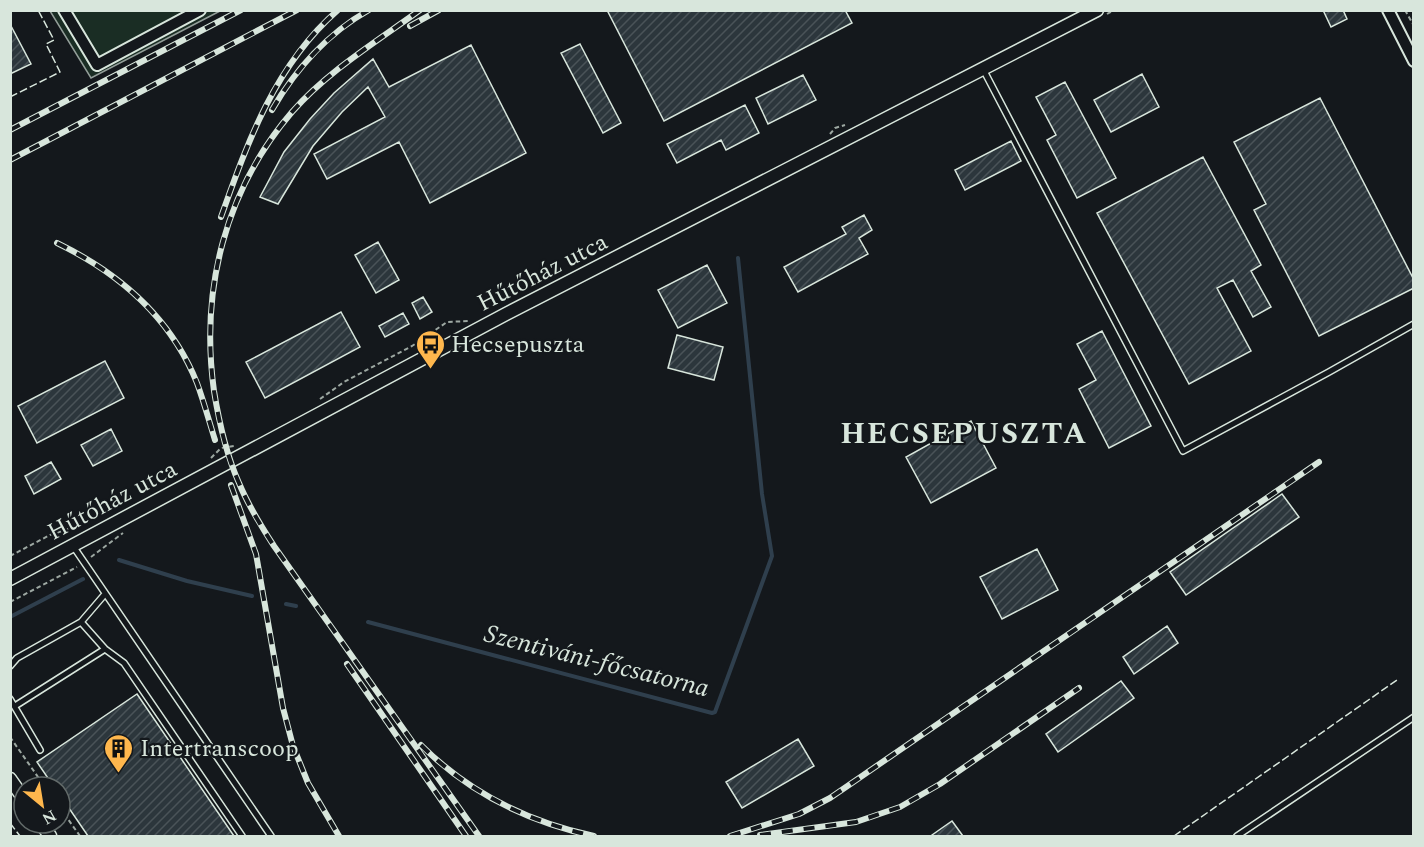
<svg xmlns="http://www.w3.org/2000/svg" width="1424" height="847" viewBox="0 0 1424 847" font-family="Spectral,serif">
	<defs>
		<pattern id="building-hatch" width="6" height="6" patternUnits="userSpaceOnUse" patternTransform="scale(1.5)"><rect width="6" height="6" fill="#2c363c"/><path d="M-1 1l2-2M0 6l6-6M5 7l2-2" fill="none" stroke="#4a5358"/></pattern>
	</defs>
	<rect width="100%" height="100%" fill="#14181c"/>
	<!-- green -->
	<path fill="#1a2d24" stroke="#939e99" stroke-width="1.5" d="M50 11H220L91 78Z"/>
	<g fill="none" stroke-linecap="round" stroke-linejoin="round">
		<!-- stream -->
		<path stroke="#2f3f4d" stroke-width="4" d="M119 560 187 581 252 596
			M286 604 296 606
			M10 617 83 579
			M368 622 712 713 715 712 772 556 762 494 738 258"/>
	</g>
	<!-- building -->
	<path fill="url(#building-hatch)" stroke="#d8e6dc" stroke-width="1.5" d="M607 10H845L852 23 664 121Z
		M1323 10H1343L1347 19 1331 27Z
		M10 24 31 64 10 74Z
		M580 44 621 123 603 133 561 53Z
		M471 45 526 153 430 203 399 142 327 179 314 154 385 117 368 87 342 112 313 146 278 204 260 197 284 152 310 119 334 93 373 59 389 87Z
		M1142 74 1159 107 1111 132 1094 100Z
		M803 75 816 100 768 124 756 98Z
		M1065 82 1116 178 1077 198 1047 140 1056 135 1036 97Z
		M1320 98 1414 280V288L1319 336 1254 210 1266 204 1234 142Z
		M745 105 759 133 726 150 721 140 677 163 667 144Z
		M1011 141 1021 161 965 190 955 170Z
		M1203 157 1261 265 1251 271 1271 307 1253 317 1233 280 1217 288 1251 351 1189 384 1097 213Z
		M864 215 872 230 859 238 868 254 798 292 784 267 846 234 842 227Z
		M378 242 399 280 376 293 355 255Z
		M707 265 727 303 678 328 658 290Z
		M423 297 432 312 420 319 412 303Z
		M341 312 360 347 265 398 246 362Z
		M403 313 409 324 385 337 379 326Z
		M1102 331 1151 426 1109 448 1079 389 1096 380 1077 344Z
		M677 335 723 347 714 380 668 368Z
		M105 361 124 398 37 443 18 406Z
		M971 421 996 468 931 503 906 457Z
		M111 429 122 451 93 466 81 445Z
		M51 462 61 479 34 494 25 476Z
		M1282 494 1299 517 1186 595 1170 572Z
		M1037 549 1058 590 1002 619 980 577Z
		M1167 626 1178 643 1134 674 1123 657Z
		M1121 681 1134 698 1058 752 1046 734Z
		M137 694 234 836H88L60 795V787H54L37 762Z
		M798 739 814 766 742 808 726 782Z
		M952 821 963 836H933L932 835Z"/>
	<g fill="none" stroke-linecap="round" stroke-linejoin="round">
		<defs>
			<path id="service" d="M983 69 1183 451 1329 372 1414 324
				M73 546 271 836
				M81 622 105 649 124 663 242 836
				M10 666 17 658 81 622 105 594
				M10 699 40 750
				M15 706 105 649
				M1237 836 1414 717"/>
			<path id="minor" d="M64 10 97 65 200 10
				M1388 10 1414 61"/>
			<path id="tertiary" d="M10 579 506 314 1097 10
				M10 779 24 799
				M41 823 50 836"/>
		</defs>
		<!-- service casing -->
		<use href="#service" stroke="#d8e6dc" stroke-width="8"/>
		<!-- minor casing -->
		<use href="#minor" stroke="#d8e6dc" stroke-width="14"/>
		<!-- tertiary casing -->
		<use href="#tertiary" stroke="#d8e6dc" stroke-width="15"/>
		<!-- path -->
		<path stroke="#9da8a2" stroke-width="2" stroke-dasharray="4.5 3" stroke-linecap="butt" d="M1405 10 1414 26
			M1107 14 1114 10
			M830 134 835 128 845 125
			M320 399 344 382 412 346 447 322 469 321
			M211 458 221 448 234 446
			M10 556 50 535 89 522
			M91 557 123 533
			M10 602 77 567
			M10 737 45 787
			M60 808 80 836"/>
		<!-- service -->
		<use href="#service" stroke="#14181c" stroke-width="5"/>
		<!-- minor -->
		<use href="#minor" stroke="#14181c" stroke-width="10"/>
		<!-- tertiary -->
		<use href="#tertiary" stroke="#14181c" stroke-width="12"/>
		<defs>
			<path id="rail" d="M420 10C376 42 328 71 292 112 225 190 200 290 214 391 219 422 226 454 239 483 248 505 261 526 274 546L479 836
				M410 26 439 10
				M272 110C295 70 328 33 369 10
				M10 130 241 10
				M10 160 297 10
				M221 217C248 141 275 65 338 10
				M57 243C119 273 171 318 197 383 204 402 209 421 215 440
				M231 485 256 554 283 708 293 746 308 783 339 836
				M347 664 466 836
				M421 745C469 793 529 822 594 836
				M760 835 856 822 900 807 940 784 1079 688
				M730 836 799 814 830 798 1319 462"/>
		</defs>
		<!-- rail casing -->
		<use href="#rail" stroke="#d8e6dc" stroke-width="6"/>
		<!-- rail -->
		<use href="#rail" stroke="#14181c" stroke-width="4" stroke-dasharray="11" stroke-linecap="butt"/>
		<!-- fence -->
		<path stroke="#d8e6dc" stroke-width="1.5" stroke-dasharray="8 3" stroke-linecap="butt" d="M10 97 60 72 46 44 54 40 38 10
			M10 823 20 836
			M1174 836 1397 680"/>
	</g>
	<!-- icons -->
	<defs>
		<symbol id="bus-pin" viewBox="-11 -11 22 30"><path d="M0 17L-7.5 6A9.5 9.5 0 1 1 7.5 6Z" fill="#ffb74d" stroke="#14181c"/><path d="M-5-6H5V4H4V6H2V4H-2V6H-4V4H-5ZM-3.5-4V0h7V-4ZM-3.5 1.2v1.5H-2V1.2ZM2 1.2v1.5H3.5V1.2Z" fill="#111"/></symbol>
		<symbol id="building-pin" viewBox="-11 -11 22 30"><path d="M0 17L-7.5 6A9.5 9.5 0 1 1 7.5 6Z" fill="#ffb74d" stroke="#14181c"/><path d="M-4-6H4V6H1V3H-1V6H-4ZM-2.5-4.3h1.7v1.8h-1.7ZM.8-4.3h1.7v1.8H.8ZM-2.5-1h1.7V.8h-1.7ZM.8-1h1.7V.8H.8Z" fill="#111"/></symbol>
	</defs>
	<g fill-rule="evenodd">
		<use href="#bus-pin" x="414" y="328" width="33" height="45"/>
		<use href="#building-pin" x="102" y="732" width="33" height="45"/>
	</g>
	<g text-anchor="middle" stroke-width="4.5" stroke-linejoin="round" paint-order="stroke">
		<!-- street labels -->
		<g font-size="24" fill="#d8e6dc" stroke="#14181c">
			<text transform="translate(542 272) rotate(-27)" y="8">Hűtőház utca</text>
			<text transform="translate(112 500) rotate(-28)" y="8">Hűtőház utca</text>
		</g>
		<!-- poi labels -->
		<g font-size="24" fill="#d8e6dc" stroke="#14181c" text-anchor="start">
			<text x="451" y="352">Hecsepuszta</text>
			<text x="140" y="756">Intertranscoop</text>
		</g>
		<!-- water labels -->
		<g font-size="26" font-style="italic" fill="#d8e6dc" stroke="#14181c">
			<text transform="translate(597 660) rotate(14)" y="9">Szentiváni-főcsatorna</text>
		</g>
		<!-- district labels -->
		<g font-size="30" font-weight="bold" letter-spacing="1.5" fill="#d8e6dc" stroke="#14181c">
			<text x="964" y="443">HECSEPUSZTA</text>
		</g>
	</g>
	<!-- border -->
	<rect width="1424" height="847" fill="none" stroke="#d8e6dc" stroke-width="24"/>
	<!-- north arrow -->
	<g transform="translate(42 805) rotate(150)"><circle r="28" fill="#14181c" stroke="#626a69" stroke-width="1.5"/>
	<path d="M0-4.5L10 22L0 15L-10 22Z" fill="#ffb74d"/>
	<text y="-9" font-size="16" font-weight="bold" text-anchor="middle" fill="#d8e6dc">N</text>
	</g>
</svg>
